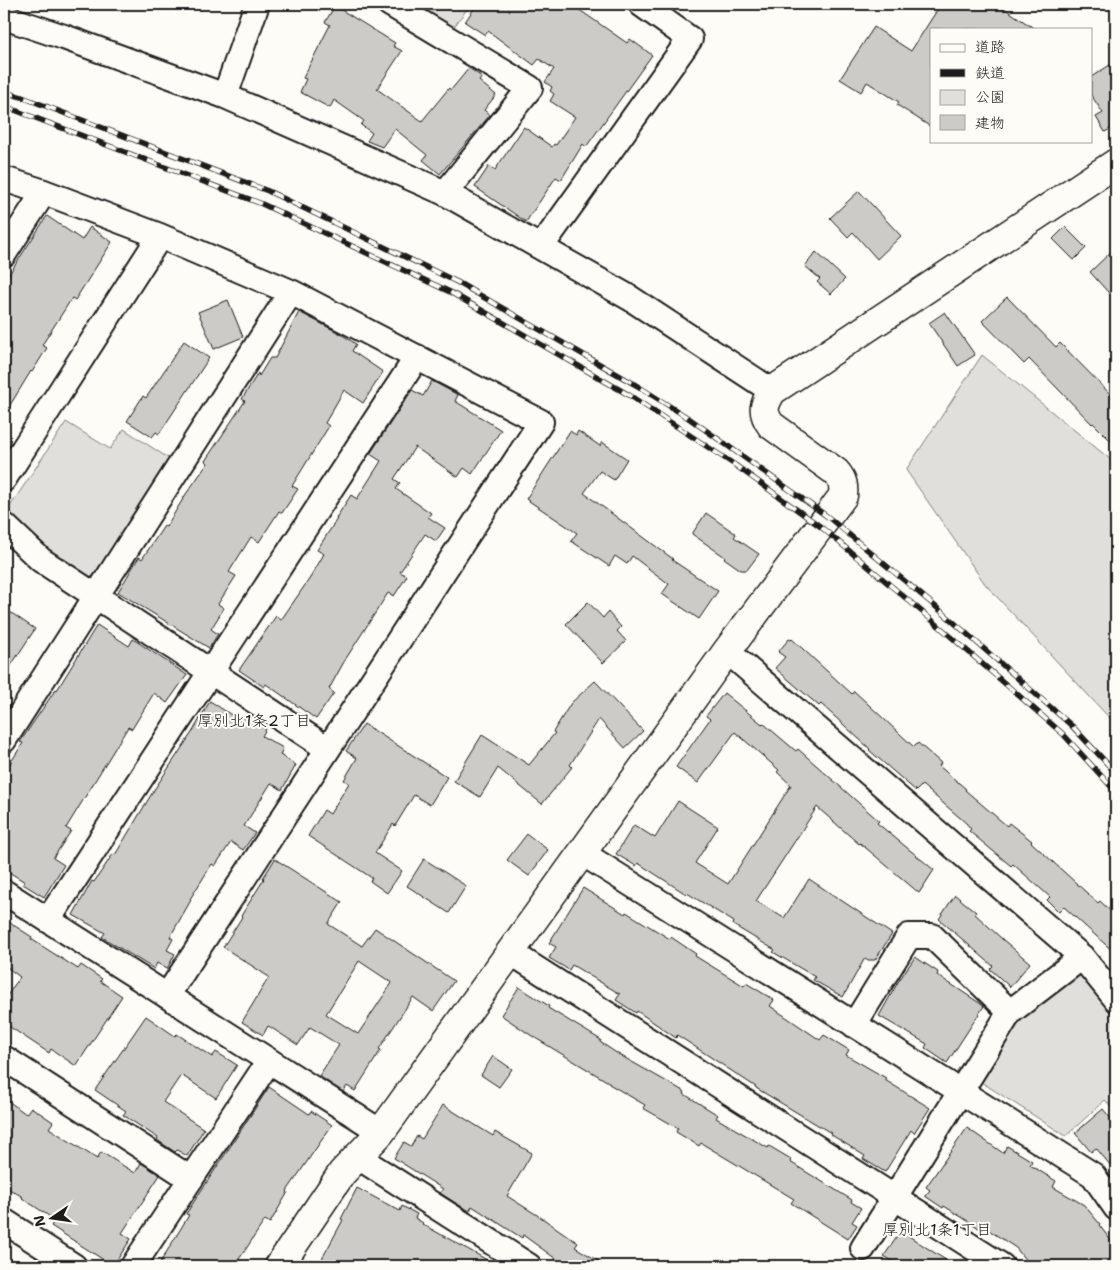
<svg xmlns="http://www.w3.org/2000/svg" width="1120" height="1270" viewBox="0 0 1120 1270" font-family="'Shantell Sans','Klee One',sans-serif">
	<rect width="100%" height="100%" fill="#fdfcf7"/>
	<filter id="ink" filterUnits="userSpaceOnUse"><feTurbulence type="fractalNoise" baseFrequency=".02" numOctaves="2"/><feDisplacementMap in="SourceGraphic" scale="10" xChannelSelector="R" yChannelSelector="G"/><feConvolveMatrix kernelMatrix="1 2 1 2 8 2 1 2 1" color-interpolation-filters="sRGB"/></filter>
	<g filter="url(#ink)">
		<!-- green -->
		<path fill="#e0dfdb" stroke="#7e7e7c" d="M403 4H460L467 9 448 35Z
			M982 355 1116 464V725L985 584 906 470Z
			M66 422 110 449 124 429 171 460 90 580 42 549 7 511Z
			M1074 975 1086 976 1116 1016V1112L1105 1100 1066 1136 981 1082 1024 1014Z"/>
		<!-- building -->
		<path fill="#cccbc8" stroke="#1c1c1c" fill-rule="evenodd" d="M477 4H571L627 43 630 39 652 55 586 147 583 144 561 180 556 177 526 222 475 187 489 166 495 170 524 127 552 147 554 144 556 145 575 117 550 101 554 94 550 91 552 87 545 82 554 69 539 59 534 65 488 31 485 35 465 22Z
			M941 4H998L1035 29H931V127L897 105 899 102 867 82 861 92 840 79 874 27 911 51Z
			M335 6 395 43 393 46 402 51 377 89 422 121 449 88 451 90 469 68 482 77 479 81 496 95 484 110 490 115 440 174 423 160 427 155 395 129 382 147 367 141 372 133 361 125 364 121 334 100 330 108 300 92 306 79 303 78 330 25 325 22Z
			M1110 65 1116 74V134L1112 128 1105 132 1096 117 1103 113 1091 95V77Z
			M859 191 901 236 877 259 853 232 848 237 830 218Z
			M47 216 82 240 90 227 112 242 75 300 72 298 42 345 47 348 32 372 31 371 4 415V282Z
			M1065 227 1086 248 1074 260 1053 239Z
			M1116 247V301L1090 272Z
			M816 252 845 279 831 294 817 282 820 279 805 266Z
			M1007 297 1056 347 1060 343 1116 400V446L1093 423 1092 424 1029 359 1024 364 982 321Z
			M228 300 243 337 214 349 198 312Z
			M299 312 341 334 356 344 352 351 383 372 363 403 344 390 325 423 329 426 292 486 298 489 282 513 279 511 259 542 251 537 229 572 236 576 218 604 224 608 211 629 218 634 209 648 118 592 139 557 142 559 164 526 166 527 186 494 208 463 205 461 245 401 242 399 258 373 259 376 270 358H275Z
			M945 312 975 355 958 366 929 323Z
			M184 341 209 358 159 434 156 432 152 437 127 421 143 396 146 398Z
			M432 381 458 395 455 401 501 430 472 474 464 468 458 477 415 447 394 479 400 483 396 489 431 513 428 517 445 528 436 541 425 534 400 572 407 576 394 596 388 593 345 660 329 689 334 693 316 719 266 684 264 687 239 670 276 616 281 620 310 578 324 554 317 550 337 519 336 518 351 495 357 499 381 461 370 454 412 390 423 396Z
			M570 431 576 435 578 431 600 446 602 442 627 459 614 480 600 471 584 493 673 559 672 560 718 591 699 619 662 594 669 584 632 556 627 564 615 556 609 566 571 541 577 533 526 499Z
			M706 513 736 534 734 537 759 554 747 570H741L724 558 725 557 692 534Z
			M588 602 603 618 608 612 621 627 617 631 626 641 603 663 566 624Z
			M4 608 35 629 4 676Z
			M97 625 129 646 133 639 187 675 167 703 154 693 132 729 128 727 66 828 71 831 53 858 64 865 44 897 23 884 25 882 4 869V773L23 743 20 742 56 689 57 690Z
			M789 639 791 640 792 639 852 694 854 691 914 747 918 743 941 763 939 766 966 789 965 790 1007 826 1009 823 1032 841 1031 842 1098 903 1100 901 1116 916V954L1064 907 1059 912 1047 900 1050 897 1013 864 1011 866 969 831 971 829 966 823 922 785 916 791 869 750 870 749 821 704 819 706 775 668 785 657 778 652Z
			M595 681 643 731 625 748 599 719 570 765 572 767 542 804 498 768 480 797 454 781 482 735 529 765 555 733 553 732 571 703Z
			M724 693 762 724 763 723 796 751 798 749 879 821 877 823 934 870 919 893 860 843 859 844 817 807 756 901 784 918 809 879 892 934 875 960H868L865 958 843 997 813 980 815 977 773 952 775 950 733 925 734 922 687 893 686 894 638 863 636 866 616 854 634 825 655 838 678 801 718 827 695 863 728 884 791 785 777 772 779 770 735 732 698 783 676 767 710 719 706 716Z
			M210 701 242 722 245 716 266 729 262 736 283 748 280 755 296 765 282 790 271 783 244 826 255 833 243 850 231 842 215 866 212 864 190 899 191 900 170 937 173 939 167 950 175 954 167 969 157 963 154 969 102 937 105 933 73 915 92 881 94 882 113 854 115 855 154 790 193 731Z
			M364 724 447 777 430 805 414 795 395 826 393 824 375 853 402 871 387 893 370 881 372 878 308 836 324 810 330 814 349 783 344 780 357 758 346 751Z
			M527 834 548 850 529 876 507 860Z
			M275 859 342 902 328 924 362 946 375 928 454 981 433 1011 413 997 379 1049 381 1050 355 1091 347 1086 343 1092 319 1076 339 1045 310 1027 298 1045 270 1027 268 1026 263 1035 242 1022 269 977 223 947 242 917 241 916 264 879 263 878ZM359 961 392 983 358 1034 326 1014Z
			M424 859 466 886 449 913 407 886Z
			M583 888 625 914 626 912 670 939 671 937 696 954 695 956 744 986 746 983 774 1000 770 1006 820 1040 824 1035 849 1050 846 1055 886 1078 885 1080 930 1108 914 1133 911 1130 885 1172 863 1159 865 1156 830 1134 831 1133 756 1088V1087L677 1035 676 1038 637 1011 636 1013 616 1000 620 994 572 965 569 970 549 958 556 947 549 943Z
			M955 895 976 912 975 914 1001 938 1030 963 1010 987 990 969 993 966 939 919Z
			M4 919 32 937 31 939 78 969 81 965 102 979 100 981 122 996 76 1066 51 1049 49 1053 4 1023V1000L20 977 4 965Z
			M915 957 938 972 937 975 984 1006 947 1063 925 1048 927 1044 879 1016 898 982Z
			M519 987 549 1006 548 1008 601 1040 600 1042 618 1054 685 1092 684 1094 718 1115 716 1118 768 1148 769 1146 791 1159 790 1162 852 1200 851 1202 861 1208 852 1222 857 1225 848 1239 791 1203 794 1199 701 1143 699 1146 676 1132 678 1128 643 1108 645 1105 609 1084 610 1083 532 1036 501 1015Z
			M146 1016 175 1036 177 1034 212 1057 216 1052 237 1065 216 1098 181 1075 163 1102 204 1129 187 1156 177 1150 175 1152 157 1140 158 1138 123 1115 126 1111 95 1090Z
			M493 1056 512 1069 499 1087 481 1075Z
			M269 1087 309 1114 311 1111 332 1125 287 1191 288 1192 270 1223 265 1220 244 1252 234 1266H158L189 1215 186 1214 195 1200 230 1147Z
			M4 1098 26 1114 31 1107 53 1122 49 1128 97 1159 101 1152 135 1173 141 1163 160 1175 122 1233 131 1239 113 1266 51 1226 55 1220 22 1198 23 1197 4 1186Z
			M443 1105 493 1136 495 1132 532 1153 507 1196 545 1220 578 1243 575 1247 607 1266H552L556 1259 523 1235 522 1238 472 1206 470 1211 457 1204 440 1193 443 1189 394 1158 404 1142 411 1146 417 1136 422 1139Z
			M1103 1109 1116 1125V1172L1096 1148 1091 1152 1075 1133Z
			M967 1128 1003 1153 1007 1146 1032 1161 1030 1165 1056 1181 1053 1187 1084 1205 1100 1224 1099 1225 1116 1247V1266H1030L1016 1248 984 1227 982 1230 944 1206 943 1208 925 1196 930 1190 926 1187Z
			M357 1188 400 1211 402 1206 417 1214 415 1218 423 1223 422 1224 498 1266H318L343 1220 341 1219Z
			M901 1231 955 1266H901L884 1256Z"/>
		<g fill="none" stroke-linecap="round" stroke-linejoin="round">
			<defs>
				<path id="minor" d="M390 4 530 88 445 193
					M4 17 64 37 225 96 445 193 630 298 772 391
					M225 96 257 4
					M4 179 44 192 160 236 291 292 541 422 167 996
					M541 247 690 39 641 4
					M4 254 44 192
					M4 479 160 236
					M4 525 41 560 328 749
					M727 651 1082 957 1116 999
					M4 740 291 292
					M582 853 1093 1175 1116 1208
					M4 892 381 1132
					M48 920 417 357
					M510 952 1002 1266
					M854 1025 909 936H932L1010 1012
					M4 1058 191 1179
					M358 1157 529 1266
					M4 1221 74 1266
					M863 1248 1010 1012 1082 957
					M133 1266 269 1061"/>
				<path id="tertiary" d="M279 1266 342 1173 381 1132 727 651 843 496C844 486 843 480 836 472L771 425C761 411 764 405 772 391L1116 163"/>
			</defs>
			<!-- minor casing -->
			<use href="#minor" stroke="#1c1c1c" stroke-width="28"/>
			<!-- tertiary casing -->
			<use href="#tertiary" stroke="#1c1c1c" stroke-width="31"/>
			<!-- minor -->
			<use href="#minor" stroke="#fdfcf7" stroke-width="24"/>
			<!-- tertiary -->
			<use href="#tertiary" stroke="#fdfcf7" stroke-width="28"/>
			<defs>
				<path id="rail" d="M4 92 22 97 268 191 457 282 636 385 690 419 828 517 942 612 1072 726 1116 773
					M4 106 262 204 450 292 629 395 735 465 821 527 933 621 1063 734 1116 792"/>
			</defs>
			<!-- rail casing -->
			<use href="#rail" stroke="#1c1c1c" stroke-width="5.5"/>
			<!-- rail -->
			<use href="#rail" stroke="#fdfcf7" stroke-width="4" stroke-dasharray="11" stroke-linecap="butt"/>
		</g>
	</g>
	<g text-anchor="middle" stroke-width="4" stroke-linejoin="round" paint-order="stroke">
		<!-- neighbourhood labels -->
		<g font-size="16" fill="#1c1c1c" stroke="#fdfcf7">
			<text x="254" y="726">厚別北1条2丁目</text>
			<text x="937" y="1235">厚別北1条1丁目</text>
		</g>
	</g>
	<!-- margin -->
	<rect width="1120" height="1270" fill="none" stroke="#fdfcf7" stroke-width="20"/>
	<rect x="10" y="10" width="1100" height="1250" fill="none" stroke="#1c1c1c" stroke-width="2" filter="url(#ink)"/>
	<!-- legend -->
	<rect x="930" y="28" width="162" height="115" fill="#fdfcf7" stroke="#a3a29f"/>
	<rect x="940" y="44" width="25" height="8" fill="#fdfcf7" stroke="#a3a29f"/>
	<text x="975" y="52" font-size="15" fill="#1c1c1c">道路</text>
	<rect x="940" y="69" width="25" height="8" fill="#1c1c1c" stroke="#a3a29f"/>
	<text x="975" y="78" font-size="15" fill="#1c1c1c">鉄道</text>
	<rect x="940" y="90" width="25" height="15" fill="#e0dfdb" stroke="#a3a29f"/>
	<text x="975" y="102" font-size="15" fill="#1c1c1c">公園</text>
	<rect x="940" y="115" width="25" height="15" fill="#cccbc8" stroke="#a3a29f"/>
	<text x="975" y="128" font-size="15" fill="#1c1c1c">建物</text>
	<!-- north arrow -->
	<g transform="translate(52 1218) rotate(257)" stroke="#fdfcf7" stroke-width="4" paint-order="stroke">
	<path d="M0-4L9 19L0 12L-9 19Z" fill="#1c1c1c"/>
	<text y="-8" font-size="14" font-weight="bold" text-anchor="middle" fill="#1c1c1c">N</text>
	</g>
</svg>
